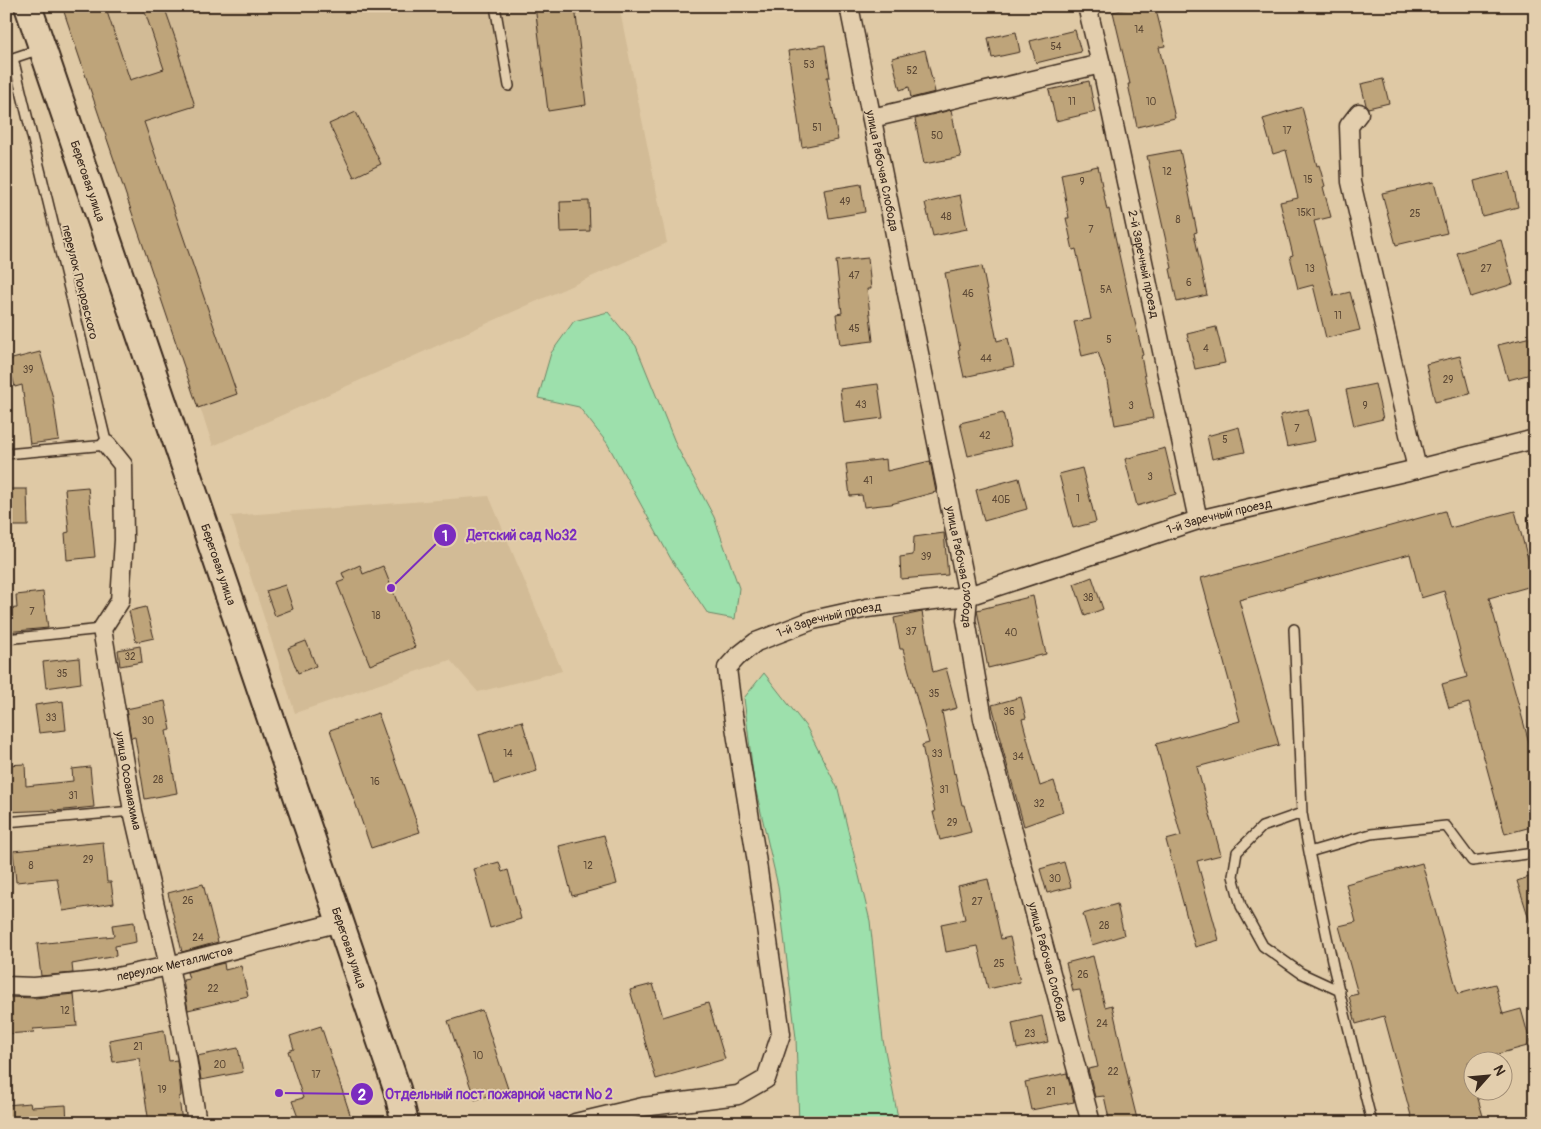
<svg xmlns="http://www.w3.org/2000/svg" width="1541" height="1129" viewBox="0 0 1541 1129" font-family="Pangolin,sans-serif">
	<rect width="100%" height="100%" fill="#dfc9a5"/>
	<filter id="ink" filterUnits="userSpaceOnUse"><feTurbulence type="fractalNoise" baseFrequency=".02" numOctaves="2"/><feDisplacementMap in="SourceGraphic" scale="10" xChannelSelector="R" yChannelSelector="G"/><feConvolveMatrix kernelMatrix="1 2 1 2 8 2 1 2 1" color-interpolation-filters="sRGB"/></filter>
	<g filter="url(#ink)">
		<!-- built -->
		<path fill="#d2bb96" d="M65 6H619L667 243 213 446Z
			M489 496 562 671 478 692 450 660 295 713 231 516Z"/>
		<!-- green -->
		<path fill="#9de0ac" stroke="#6c8565" d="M608 312 636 346 677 447 714 517 739 588 735 619 708 614 671 559 607 443 579 407 538 398 551 353 574 321Z
			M764 673 807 728 838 789 870 921 883 1040 899 1123H799L796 1038 778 886 754 782 744 698Z"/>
		<!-- building -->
		<path fill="#bea47a" stroke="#3b2a1e" d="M62 6H105L130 80 164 69 143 6H164L181 55H179L195 106 144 122 237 394 198 408Z
			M535 6H575L586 105 548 111Z
			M1138 6H1155L1165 46 1159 47 1175 118 1137 127 1128 84H1130L1113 12Z
			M1075 30 1081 52 1036 63 1030 41Z
			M1016 32 1020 52 992 58 988 38Z
			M825 45 830 77H827L838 140 802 147 788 51Z
			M925 50 935 92 911 98 909 87 900 90 892 58Z
			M1383 79 1389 103 1368 108 1366 105 1361 84Z
			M1089 81 1095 112 1056 121 1049 90Z
			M1302 107 1317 166 1319 165 1325 186 1323 187 1331 217 1314 221 1334 296 1350 292 1360 330 1326 338 1313 285 1298 289 1290 256 1293 255 1280 202 1298 198 1286 150 1273 154 1263 119Z
			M951 110 961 157 924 164 915 119Z
			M356 112 381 164 354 177 329 124Z
			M1180 150 1197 232 1194 233 1207 295 1177 302 1170 269 1172 268 1147 156Z
			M1098 166 1107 210 1109 209 1133 318H1134L1143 355 1141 356 1153 418 1115 425 1106 376 1098 352 1082 356 1074 322 1091 319 1076 249 1073 250 1066 218H1069L1061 174Z
			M1510 172 1518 207 1482 216 1474 181Z
			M1434 182 1447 233 1396 245 1382 193Z
			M861 184 865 212 829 218 824 190Z
			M960 195 967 229 933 236 925 203Z
			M589 201 590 231 561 232 560 202Z
			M1501 240 1513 284 1471 297 1457 253Z
			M868 258 871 289H867L873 341 840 345 836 314 842 313 836 261Z
			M982 266 997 341 1008 338 1014 366 964 377 958 350 960 349 945 273Z
			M1216 327 1225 363 1195 369 1187 334Z
			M1535 336V373L1508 380 1498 345Z
			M40 352 53 398 59 440 30 444 22 385 15 387 8 360Z
			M1460 356 1470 394 1435 402 1426 364Z
			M878 384 883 418 844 423 840 389Z
			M1375 384 1383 419 1354 426 1346 390Z
			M1308 409 1315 441 1287 447 1280 415Z
			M1003 413 1011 446 968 456 960 423Z
			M1239 427 1245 452 1212 459 1207 436Z
			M1165 448 1176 494 1137 506 1125 459Z
			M886 459 887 471 930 461 936 492 891 504 864 507 862 495 850 496 846 464Z
			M1082 468 1096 522 1073 528 1059 474Z
			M1019 478 1027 509 984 521 976 490Z
			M88 487 95 557 67 560 65 533 69 532 65 489Z
			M6 489H27L28 526H6Z
			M1445 511 1450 528 1515 511 1535 585 1489 598 1535 764V826L1505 834 1469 703 1449 708 1442 684 1467 677 1444 591 1421 598 1410 554 1239 600 1279 745 1197 767 1221 855 1197 861 1219 940 1195 947 1166 840 1181 836 1156 744 1240 721 1201 578Z
			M944 533 948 575 901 579 900 557 913 555 914 537Z
			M360 565 363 574 383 566 415 647 370 665 337 583 345 580 342 573Z
			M1092 577 1103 609 1085 616 1074 584Z
			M285 585 293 609 275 616 266 591Z
			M43 592 48 628 6 632V609L17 608 16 595Z
			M1033 596 1046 654 988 668 977 610Z
			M146 607 154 638 136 642 129 611Z
			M922 612 933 672 946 668 957 708 942 712 954 774 955 773 962 805H964L971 832 940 840 933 812H935L928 780H929L922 745 929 743 903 649H900L894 618Z
			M306 641 316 666 298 673 288 648Z
			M140 646 142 662 120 666 118 650Z
			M79 658 81 683 46 688 43 662Z
			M1021 697 1026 718 1022 719 1040 786 1054 781 1063 812 1024 826 1001 743H1002L992 705Z
			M63 701 66 730 39 733 35 705Z
			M165 701 171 730 166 731 177 793 145 799 135 737 131 738 126 709Z
			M378 713 420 832 371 848 330 730Z
			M522 721 537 771 494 784 479 734Z
			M25 764 26 786 73 781 72 769 90 767 94 807 55 811 54 810 6 812V765Z
			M604 835 617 884 572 896 559 846Z
			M103 842 107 882H111L114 903 63 911 57 878 16 882 13 851Z
			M499 862 502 872 508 870 521 919 490 928 474 869Z
			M1064 862 1071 887 1047 893 1040 869Z
			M1422 863 1458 994 1495 984 1503 1014 1521 1009 1531 1045 1468 1062 1474 1081V1092H1476L1485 1123H1413L1384 1016 1356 1024 1349 996 1358 994 1339 926 1356 922 1346 884Z
			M1535 875V925H1531L1517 881Z
			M988 879 1001 939 1010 937 1020 982 988 989 978 946 946 952 941 924 965 919 958 886Z
			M203 884 218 942 182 952 168 893Z
			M1117 904 1124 935 1092 945 1083 914Z
			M134 922 136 942 115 946 116 956 72 964 73 973 41 976 37 944 114 936 112 925Z
			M1093 956 1105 1007 1112 1005 1129 1082H1128L1138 1123H1110L1104 1096 1095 1097 1088 1069 1098 1067 1080 990 1073 991 1066 963Z
			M224 963 225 970 241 966 248 996 188 1010 183 980 189 979 187 972Z
			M653 984 663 1017 708 1003 725 1059 656 1079 630 990Z
			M74 994 77 1026 33 1029 34 1032 6 1034V997L35 998Z
			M482 1010 508 1089 475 1100 448 1021Z
			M1042 1016 1048 1042 1017 1049 1012 1023Z
			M321 1026 349 1111 353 1123H300L292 1101 303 1098 288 1051 294 1049 290 1036Z
			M164 1030 169 1061 177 1060 180 1084 181 1096 179 1097 182 1123H149L139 1058 113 1062 109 1040Z
			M238 1048 243 1072 201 1080 197 1056Z
			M1067 1073 1074 1102 1031 1110 1025 1082Z
			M30 1103 31 1107 66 1105 67 1123H6V1105Z"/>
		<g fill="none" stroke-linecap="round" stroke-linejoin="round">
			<defs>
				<path id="service" d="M495 6 509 86
					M6 454 107 445 13 58 40 49
					M1533 519 1535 526
					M1294 629 1302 813 1309 852 1334 970 1372 1123
					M6 639 102 629
					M1302 813 1262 827 1237 852 1233 876 1241 906 1263 946 1301 973 1340 991
					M6 822 133 811
					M1309 852 1371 834 1446 826 1472 861 1535 853"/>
				<g id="minor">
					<path id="s1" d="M849 6 968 596 966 620 983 719 1091 1123"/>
					<path id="s2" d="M1087 6 1101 64 1198 520"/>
					<path d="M1359 113 1349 126 1351 182 1417 469"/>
					<path d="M872 118 1101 64"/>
					<path id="s3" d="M107 445 123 465 124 540 120 601 102 629 133 811 169 966 187 1058 197 1123"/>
					<path id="s4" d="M6 986 34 987 98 981 169 966 340 922"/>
					<path id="s5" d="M575 1123 643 1107 738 1095 766 1079 781 1034 756 856 732 708 727 668 737 657 756 642 813 620 867 608 968 596 1198 520 1417 469 1535 439"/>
				</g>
				<g id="secondary">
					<path id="s6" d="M28 6 397 1089 405 1123"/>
				</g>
			</defs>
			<!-- service casing -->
			<use href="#service" stroke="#3b2a1e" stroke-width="12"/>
			<!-- minor casing -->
			<use href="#minor" stroke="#3b2a1e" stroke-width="21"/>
			<!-- secondary casing -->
			<use href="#secondary" stroke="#3b2a1e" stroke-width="30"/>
			<!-- service -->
			<use href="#service" stroke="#e3cead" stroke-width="9"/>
			<!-- minor -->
			<use href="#minor" stroke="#e3cead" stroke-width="18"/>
			<!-- secondary -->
			<use href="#secondary" stroke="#e3cead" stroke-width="26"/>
		</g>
	</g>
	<g text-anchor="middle" stroke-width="4" stroke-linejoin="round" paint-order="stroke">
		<!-- number labels -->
		<g font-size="10" fill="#5c4835">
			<text x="1139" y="33">14</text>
			<text x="1056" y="50">54</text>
			<text x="809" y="68">53</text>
			<text x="912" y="74">52</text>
			<text x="1072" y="105">11</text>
			<text x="1151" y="105">10</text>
			<text x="817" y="131">51</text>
			<text x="1287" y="134">17</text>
			<text x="937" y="139">50</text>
			<text x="1167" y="175">12</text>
			<text x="1308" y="183">15</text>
			<text x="1082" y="185">9</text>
			<text x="845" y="205">49</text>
			<text x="1306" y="216">15К1</text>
			<text x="1415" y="217">25</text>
			<text x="946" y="220">48</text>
			<text x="1178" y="223">8</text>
			<text x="1091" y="233">7</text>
			<text x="1310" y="272">13</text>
			<text x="1486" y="272">27</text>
			<text x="854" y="279">47</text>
			<text x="1189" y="286">6</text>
			<text x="1106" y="293">5А</text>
			<text x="968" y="297">46</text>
			<text x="1338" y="319">11</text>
			<text x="854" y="332">45</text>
			<text x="1109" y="343">5</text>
			<text x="1206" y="352">4</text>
			<text x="986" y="362">44</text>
			<text x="28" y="373">39</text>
			<text x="1448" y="383">29</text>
			<text x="861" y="408">43</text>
			<text x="1131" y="409">3</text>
			<text x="1365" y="409">9</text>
			<text x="1297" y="432">7</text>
			<text x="985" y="439">42</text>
			<text x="1225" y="443">5</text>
			<text x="1150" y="480">3</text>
			<text x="868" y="484">41</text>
			<text x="1078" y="502">1</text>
			<text x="1001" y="503">40Б</text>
			<text x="926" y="560">39</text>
			<text x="1088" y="601">38</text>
			<text x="32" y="615">7</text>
			<text x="376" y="619">18</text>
			<text x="911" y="635">37</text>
			<text x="1011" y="636">40</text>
			<text x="130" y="660">32</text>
			<text x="62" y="677">35</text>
			<text x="934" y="697">35</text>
			<text x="1009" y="715">36</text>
			<text x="51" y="721">33</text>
			<text x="148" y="724">30</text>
			<text x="508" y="757">14</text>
			<text x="937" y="757">33</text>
			<text x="1018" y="760">34</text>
			<text x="158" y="783">28</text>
			<text x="375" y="785">16</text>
			<text x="944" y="793">31</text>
			<text x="73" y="799">31</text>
			<text x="1039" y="807">32</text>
			<text x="952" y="826">29</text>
			<text x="88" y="863">29</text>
			<text x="31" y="869">8</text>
			<text x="588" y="869">12</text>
			<text x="1055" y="882">30</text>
			<text x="188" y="904">26</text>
			<text x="977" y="905">27</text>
			<text x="1104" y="929">28</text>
			<text x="198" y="941">24</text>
			<text x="999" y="967">25</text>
			<text x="1083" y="978">26</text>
			<text x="213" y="992">22</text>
			<text x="65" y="1014">12</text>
			<text x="1102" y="1027">24</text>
			<text x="1030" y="1037">23</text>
			<text x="138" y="1050">21</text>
			<text x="478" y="1059">10</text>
			<text x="220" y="1068">20</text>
			<text x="1113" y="1075">22</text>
			<text x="316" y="1078">17</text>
			<text x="162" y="1093">19</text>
			<text x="1051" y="1095">21</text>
		</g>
		<!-- street labels -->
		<g font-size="12" fill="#3b2a1e" stroke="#e3cead">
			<text dy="4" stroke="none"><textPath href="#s1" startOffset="168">улица Рабочая Слобода</textPath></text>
			<text dy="4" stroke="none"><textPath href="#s6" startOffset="185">Береговая улица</textPath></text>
			<text dy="4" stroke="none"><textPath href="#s2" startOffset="264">2-й Заречный проезд</textPath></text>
			<text transform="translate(80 282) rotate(76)" y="4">переулок Покровского</text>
			<text dy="4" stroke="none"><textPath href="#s5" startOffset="1136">1-й Заречный проезд</textPath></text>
			<text dy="4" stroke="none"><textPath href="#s6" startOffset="590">Береговая улица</textPath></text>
			<text dy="4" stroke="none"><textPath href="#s1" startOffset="572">улица Рабочая Слобода</textPath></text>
			<text dy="4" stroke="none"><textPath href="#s5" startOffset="731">1-й Заречный проезд</textPath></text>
			<text dy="4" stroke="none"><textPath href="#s3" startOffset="349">улица Осоавиахима</textPath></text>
			<text dy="4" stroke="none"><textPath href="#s6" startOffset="995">Береговая улица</textPath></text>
			<text dy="4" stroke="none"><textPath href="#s1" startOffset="978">улица Рабочая Слобода</textPath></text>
			<text dy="4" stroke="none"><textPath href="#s4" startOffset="171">переулок Металлистов</textPath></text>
		</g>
	</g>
	<!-- callouts -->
	<path fill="none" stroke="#7b2cbf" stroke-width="2" d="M391 588L445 535M279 1093L362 1094"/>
	<g fill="#7b2cbf" stroke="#e3cead" stroke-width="2">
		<circle cx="391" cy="588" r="5"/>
		<circle cx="279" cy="1093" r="5"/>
		<circle cx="445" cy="535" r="12"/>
		<circle cx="362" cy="1094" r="12"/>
	</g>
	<g font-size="15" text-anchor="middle" font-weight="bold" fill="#fff">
		<text x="445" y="541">1</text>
		<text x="362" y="1100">2</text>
	</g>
	<g font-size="14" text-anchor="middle" font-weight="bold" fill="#7b2cbf" stroke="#e3cead" stroke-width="4" stroke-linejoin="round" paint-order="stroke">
		<text x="522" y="540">Детский сад №32</text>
		<text x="499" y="1099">Отдельный пост пожарной части № 2</text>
	</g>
	<!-- margin -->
	<rect width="1541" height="1129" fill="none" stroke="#e3cead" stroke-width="25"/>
	<rect x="12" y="12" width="1516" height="1104" fill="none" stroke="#3b2a1e" stroke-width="2" filter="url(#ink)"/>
	<!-- north arrow -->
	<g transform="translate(1488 1076) rotate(63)"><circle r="24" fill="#e3cead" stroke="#a08c74"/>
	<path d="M0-4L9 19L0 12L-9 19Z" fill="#3b2a1e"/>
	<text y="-8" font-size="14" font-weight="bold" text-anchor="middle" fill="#3b2a1e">N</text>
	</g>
</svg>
